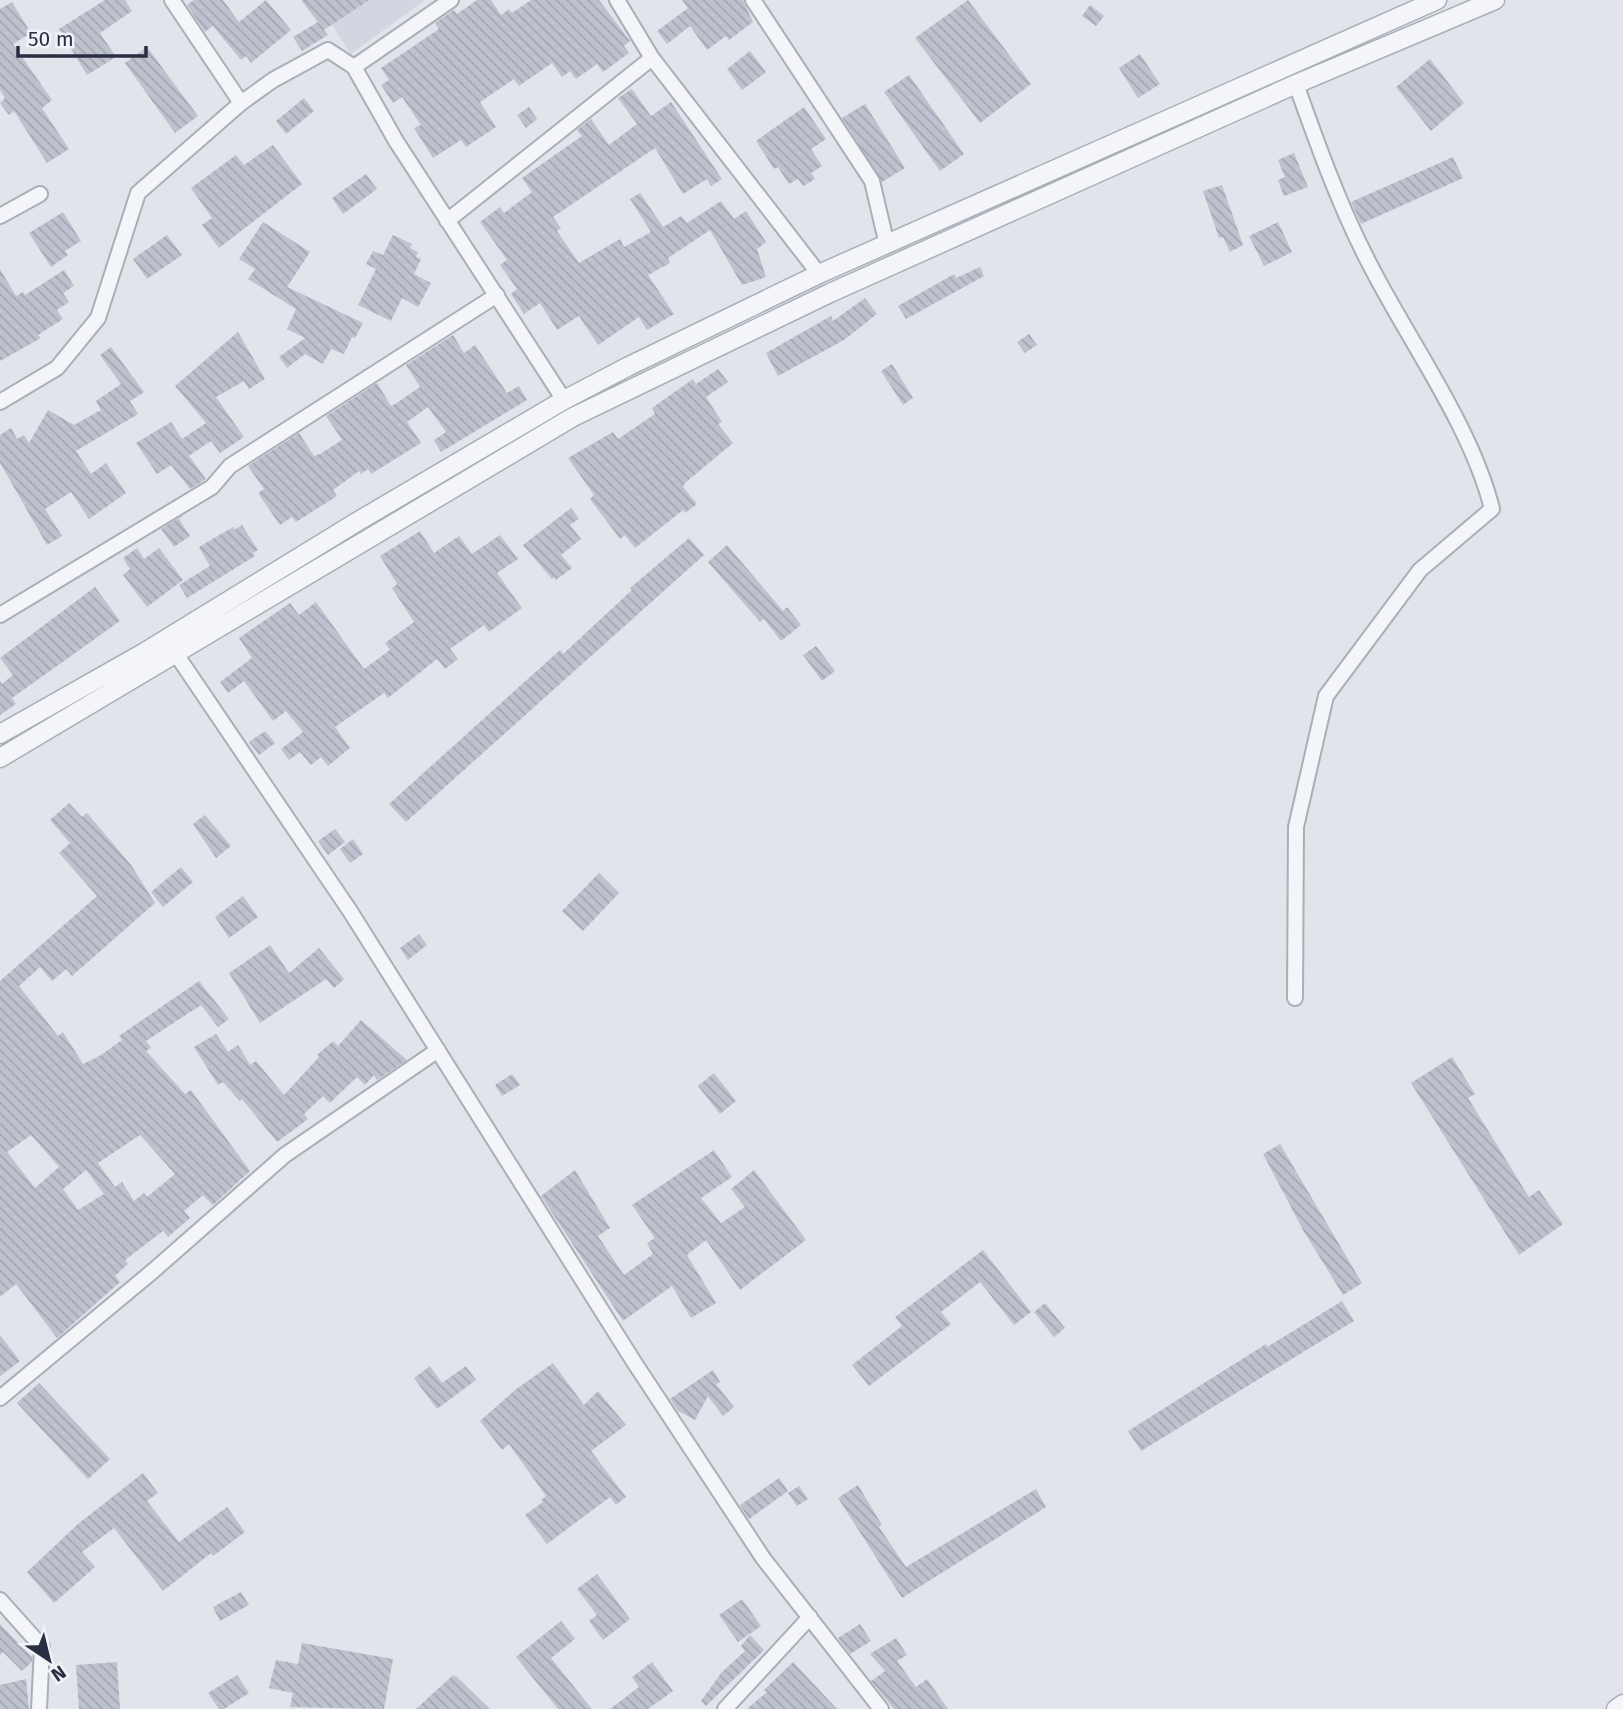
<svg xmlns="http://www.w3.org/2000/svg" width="1623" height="1709" viewBox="0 0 1623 1709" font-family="'Fira Sans',sans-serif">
	<defs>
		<pattern id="building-back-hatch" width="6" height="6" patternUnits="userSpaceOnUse" patternTransform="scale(1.75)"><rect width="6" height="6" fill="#bec2ce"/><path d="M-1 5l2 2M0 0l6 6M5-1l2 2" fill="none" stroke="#a3a7b2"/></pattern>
	</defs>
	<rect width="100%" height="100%" fill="#e1e4ea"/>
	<!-- built -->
	<path fill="#d3d6e0" d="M316 0H425L351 54Z"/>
	<!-- building -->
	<path fill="url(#building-back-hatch)" fill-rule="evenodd" d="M105 0H125L132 11 100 33 116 57 87 75 59 29Z
		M194 0H223L239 22 266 0 291 30 251 63 246 56 241 60 213 26 205 32 187 5Z
		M301 0H369L324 30 328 35 302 51 293 37 318 22Z
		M477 0H491L501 15 509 9 512 13 531 0H599L630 41 624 46 629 53 603 72 597 64 576 79 570 71 562 77 552 63 519 86 514 79 480 102 496 127 466 147 461 140 433 158 414 128 421 125 402 97 393 103 381 85 389 80 381 68 439 29 435 23 454 10 457 14Z
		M682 0H743L753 22 729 40 726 36 707 50 690 26 667 44 657 31 688 8Z
		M968 0 1031 84 980 123 915 38Z
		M12 2 31 33 13 44 52 100 42 108 69 149 47 163 14 111 9 115 0 103 5 98 0 90V9Z
		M1090 5 1104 16 1096 26 1082 16Z
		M147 47 198 116 175 133 125 63Z
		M750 51 766 72 742 90 727 69Z
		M1140 54 1160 84 1138 98 1119 68Z
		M1430 59 1464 103 1431 131 1396 87Z
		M909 75 964 154 940 171 884 92Z
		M632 89 651 116 671 102 722 179 711 186 707 179 683 194 655 148 553 217 561 228 557 231 579 263 620 239 624 247 651 232 630 199 640 193 663 227 681 216 687 223 721 201 734 219 746 211 766 242 757 249 766 277 742 285 710 230 668 258 670 263 648 275 674 314 647 330 639 317 598 345 579 316 557 330 540 303 524 314 511 294 517 289 500 265 507 260 480 222 500 207 504 213 532 192 522 178 582 136 577 130 591 119 609 145 637 124 618 98Z
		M304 98 314 111 286 134 276 121Z
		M865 104 905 168 882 182 842 118Z
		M529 107 537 119 526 128 517 115Z
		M804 107 826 139 811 149 822 166 811 173 815 179 803 186 798 179 789 184 778 167 774 169 756 141Z
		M273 145 302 184 219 248 202 225 212 218 191 188 236 155 244 165Z
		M1294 153 1308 187 1284 196 1278 180 1285 177 1278 160Z
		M1453 157 1463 178 1361 224 1351 202Z
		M366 174 377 189 343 214 332 198Z
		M1222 185 1243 245 1230 252 1223 237 1219 238 1203 191Z
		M63 212 81 241 65 251 68 255 51 267 29 233Z
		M263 222 310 252 287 287 363 323 355 338 352 337 344 354 331 349 323 364 305 354 287 368 279 357 305 338 287 329 296 309 248 279 255 269 239 259Z
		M1278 222 1292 252 1264 266 1249 236Z
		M167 235 182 255 147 279 133 259Z
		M393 235 412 244 410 248 418 252 416 257 421 259 414 274 431 283 418 307 402 298 391 321 358 305 376 269 366 264 373 251 383 255Z
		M980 267 984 276 906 319 898 306 954 274 956 278Z
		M0 269 16 296 23 292 25 295 64 270 74 286 63 293 69 302 57 310 63 319 38 335 41 338 0 361Z
		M865 298 877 314 844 340 778 376 766 353 831 316 833 321Z
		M238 332 265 379 249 389 244 381 216 397 244 437 220 453 211 441 189 456 206 479 190 489 171 465 157 474 136 443 171 422 182 439 206 423 175 386Z
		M1029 334 1037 345 1025 353 1017 342Z
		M453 335 464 353 475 345 507 393 519 386 527 400 441 452 434 440 446 432 428 407 407 422 421 443 371 474 368 469 361 474 359 471 333 490 337 496 296 522 292 517 280 525 258 493 264 489 248 466 299 433 314 456 320 454 342 440 326 416 377 383 391 406 395 404 420 387 406 365Z
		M111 347 144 392 130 401 138 414 76 451 91 474 106 463 126 493 89 519 71 492 45 509 62 536 47 545 0 463V435L11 428 17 439 24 435 29 443 48 410 74 425 101 410 96 401 121 384 100 355Z
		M892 364 913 398 903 405 881 371Z
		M718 369 728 382 706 397 722 422 718 424 733 443 685 483 683 487 697 504 685 513 683 510 635 548 625 535 620 539 590 499 594 495 568 458 613 432 618 439 655 414 652 408 693 379 696 384Z
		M571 508 579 519 570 525 581 539 561 555 572 568 556 580 554 577 552 579 523 545Z
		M185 514 179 519 190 536 174 547 161 529Z
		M242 525 258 550 253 553 255 556 187 598 179 585 210 566 199 547 233 527 234 530Z
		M420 531 434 553 459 536 472 554 500 535 518 559 497 573 522 608 489 632 484 625 450 649 458 659 445 669 437 659 388 698 384 693 335 727 350 748 328 766 321 757 311 765 300 752 289 760 281 749 303 732 286 711 273 721 244 681 228 693 220 682 252 658 239 638 290 603 299 615 316 602 364 669 390 650 385 643 414 622 392 588 397 584 380 556Z
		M689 538 704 555 406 822 389 804 560 650 563 654 632 590 630 588Z
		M727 545 783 611 787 607 801 625 781 641 764 619 760 622 708 562Z
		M137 548 144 559 159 548 183 580 147 607 123 575 130 569 123 558Z
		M95 587 120 621 12 698 16 704 0 715V681L2 684 13 675 0 658Z
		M816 646 835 671 822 681 803 655Z
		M265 731 275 743 259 755 249 742Z
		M69 803 82 817 87 813 131 865 155 903 72 976 66 969 52 981 40 967 19 986 58 1036 63 1032 83 1064 101 1055 122 1040 119 1036 199 981 229 1019 218 1027 201 1005 146 1041 151 1048 146 1051 185 1094 191 1090 250 1171 213 1205 203 1195 184 1211 190 1218 168 1237 163 1231 125 1260 128 1264 115 1276 120 1282 57 1338 16 1284 0 1297V981L97 896 59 853 70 843 50 820ZM31 1135 59 1167 35 1188 7 1152ZM140 1135 175 1174 147 1197 144 1193 134 1201 122 1182 115 1187 98 1163ZM86 1170 104 1194 78 1210 63 1189Z
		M205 815 231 846 216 858 193 824Z
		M335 829 345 842 328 855 318 841Z
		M353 839 363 854 350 863 340 849Z
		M181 867 193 882 163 907 151 892Z
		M599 873 619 893 583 931 562 911Z
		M243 896 258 917 229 938 215 917Z
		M419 934 427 945 408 960 400 948Z
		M270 945 289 973 319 948 344 979 334 988 326 979 260 1023 229 973Z
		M361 1020 407 1060 377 1080 374 1075 365 1085 357 1077 330 1103 323 1096 304 1114 308 1119 277 1142 242 1099 240 1101 223 1082 218 1085 194 1047 216 1034 228 1052 238 1045 250 1065 256 1061 284 1095 319 1057 317 1055 333 1041 338 1046Z
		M1452 1057 1475 1094 1468 1098 1529 1197 1539 1190 1563 1224 1519 1255 1411 1083Z
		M714 1073 736 1101 720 1114 698 1086Z
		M512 1074 520 1085 502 1096 495 1085Z
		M1280 1144 1362 1283 1343 1295 1303 1230 1263 1154Z
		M714 1150 732 1177 701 1198 721 1223 745 1207 731 1189 754 1170 806 1240 740 1290 706 1240 687 1255 716 1303 691 1318 672 1286 623 1321 541 1196 575 1170 610 1228 598 1236 624 1275 653 1254 647 1243 655 1238 632 1205Z
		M983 1250 1031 1312 1014 1325 980 1282 941 1312 951 1324 869 1386 852 1365 902 1326 895 1317Z
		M1342 1301 1354 1321 1141 1451 1128 1431 1266 1344 1267 1347Z
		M1045 1303 1065 1328 1054 1337 1034 1312Z
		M0 1335 20 1361 0 1376Z
		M553 1363 584 1405 598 1391 626 1425 591 1451 626 1497 616 1505 610 1497 547 1544 525 1515 543 1502 541 1500 546 1496 509 1444 502 1450 480 1421 515 1390Z
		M430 1366 442 1383 466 1366 476 1380 437 1409 414 1378Z
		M713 1370 720 1382 716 1384 734 1407 723 1416 708 1396 695 1420 678 1411 670 1399Z
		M39 1383 110 1459 88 1479 17 1403Z
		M143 1473 158 1493 147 1501 179 1542 227 1507 245 1532 213 1556 211 1553 163 1591 114 1528 82 1552 95 1567 54 1603 27 1572 78 1524Z
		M779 1478 788 1491 749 1519 740 1505Z
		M858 1485 882 1525 879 1527 906 1567 1036 1489 1046 1507 902 1598 838 1498Z
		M799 1486 808 1499 797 1506 788 1493Z
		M597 1574 630 1619 603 1640 589 1621 597 1615 577 1589Z
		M241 1592 249 1605 220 1621 213 1607Z
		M742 1599 761 1626 738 1642 719 1615Z
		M561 1621 575 1639 551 1658 592 1709H558L516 1657Z
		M0 1624 32 1657V1662L22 1671 3 1652 0 1655Z
		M860 1624 871 1641 850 1654 838 1638Z
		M750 1635 764 1650 706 1706 701 1701 722 1672 745 1651 741 1646Z
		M896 1638 907 1655 897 1661 916 1687 927 1679 948 1709H894L871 1681 885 1671 870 1654Z
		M302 1643 393 1659 384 1709 290 1707 293 1693 269 1688 276 1660 298 1664Z
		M117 1662 120 1709H79L76 1665Z
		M652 1662 673 1691 648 1709H610L639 1687 632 1677Z
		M793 1662 837 1709H747L767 1692 764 1690Z
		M237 1675 249 1693 224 1709H219L208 1693Z
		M453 1675 457 1677 490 1709H416Z
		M26 1679 29 1709H0V1685Z"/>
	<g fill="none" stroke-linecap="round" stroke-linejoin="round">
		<defs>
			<path id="minor" d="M172 0 241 103
				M617 0 652 58 819 274
				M753 0 872 181 887 245
				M354 67 451 0
				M0 216 40 194
				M447 221 652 58
				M0 402 57 368 98 318 138 193 241 103 273 80 328 50 354 67 396 141 564 400
				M0 615 212 487 230 466 497 295
				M176 654 350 911 634 1362 763 1558 881 1709
				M1295 998 1296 827 1326 696 1420 570 1492 509C1471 424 1405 336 1366 257 1338 202 1317 143 1296 84
				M0 1398 153 1271 285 1155 438 1050
				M0 1600 42 1647 39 1709
				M725 1709 810 1617"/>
			<path id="tertiary" d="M0 734 145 652 355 523 564 400 629 366 819 274 1437 0
				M0 758 573 417 830 293 1296 84 1495 0
				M1616 1709 1623 1704"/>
		</defs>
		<!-- minor casing -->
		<use href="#minor" stroke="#aaaeb8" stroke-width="18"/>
		<!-- tertiary casing -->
		<use href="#tertiary" stroke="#aaaeb8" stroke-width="21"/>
		<!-- minor -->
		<use href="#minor" stroke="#f4f5f8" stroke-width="14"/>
		<!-- tertiary -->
		<use href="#tertiary" stroke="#f4f5f8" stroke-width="18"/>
	</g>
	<!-- north arrow -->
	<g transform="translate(49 1660) rotate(145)" stroke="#f1f3f8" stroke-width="5" paint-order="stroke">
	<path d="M0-5L12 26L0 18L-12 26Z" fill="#292f43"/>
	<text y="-10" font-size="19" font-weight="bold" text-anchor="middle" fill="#292f43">N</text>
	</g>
	<!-- scale -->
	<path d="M18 46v10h128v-10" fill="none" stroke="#292f43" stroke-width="3.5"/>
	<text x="28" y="46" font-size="21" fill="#292f43" stroke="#f1f3f8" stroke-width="5" paint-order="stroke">50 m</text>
</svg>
